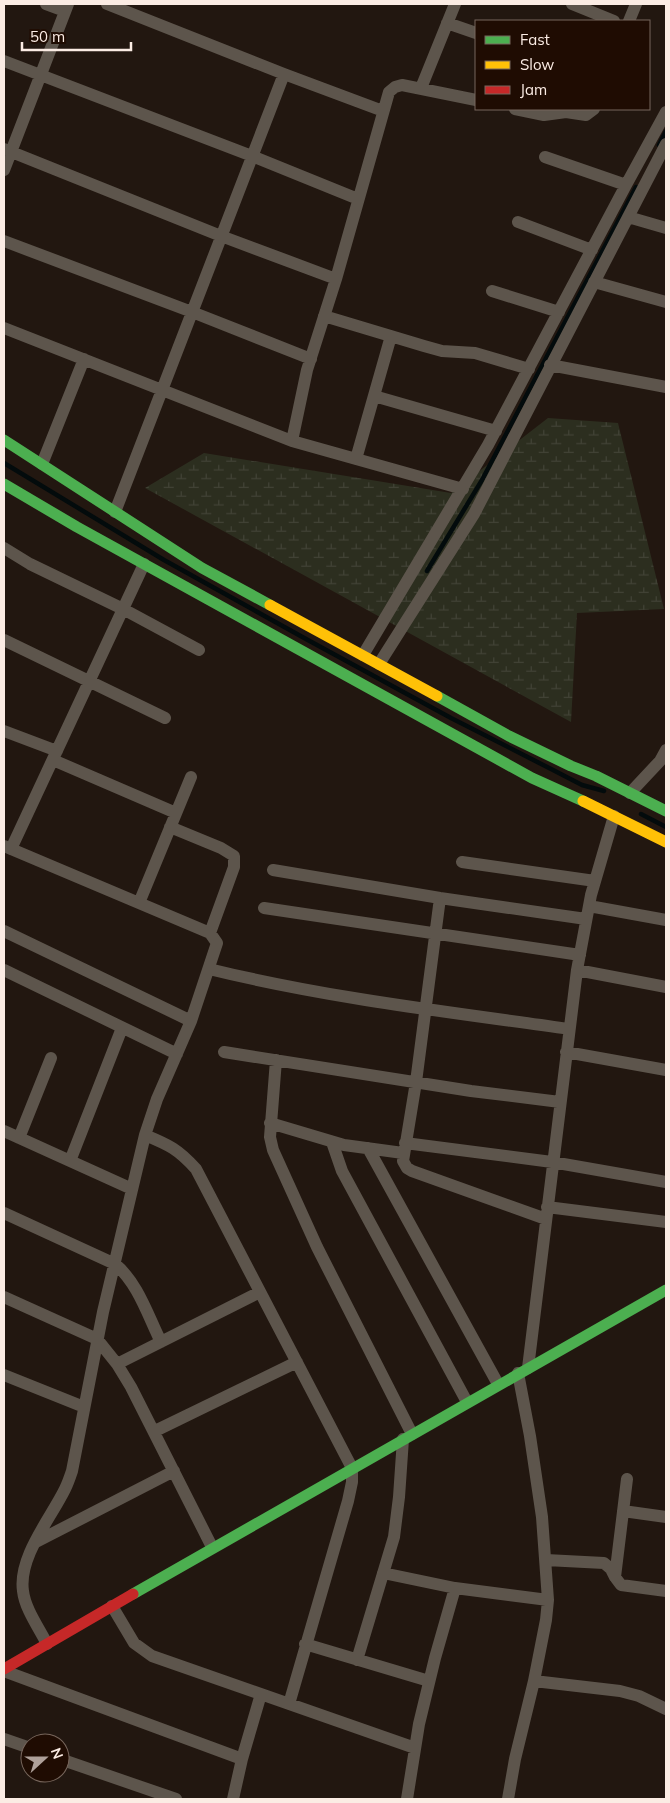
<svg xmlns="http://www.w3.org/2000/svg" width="670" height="1803" viewBox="0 0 670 1803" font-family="Mulish,sans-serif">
	<defs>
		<pattern id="wetland-marsh" width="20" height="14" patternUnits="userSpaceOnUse" patternTransform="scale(1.25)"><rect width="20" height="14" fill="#2c2e1f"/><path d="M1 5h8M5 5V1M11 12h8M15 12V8" fill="none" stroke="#414235"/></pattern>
	</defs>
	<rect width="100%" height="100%" fill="#221710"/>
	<!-- wetland -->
	<path fill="url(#wetland-marsh)" d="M548 418 618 423 664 609 577 613 571 722 145 488 204 453 451 493Z"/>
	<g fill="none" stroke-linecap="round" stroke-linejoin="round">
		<!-- stream -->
		<path stroke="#030b0c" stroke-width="4.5" d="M659 145 666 131
			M4 463 164 560 306 639 451 718 553 770 582 785 604 791
			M427 571 482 480 636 187
			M641 814 666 827"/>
		<!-- street -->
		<path stroke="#5d554c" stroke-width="12" d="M46 4 65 11
			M107 4 284 74 383 111
			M572 4 614 21
			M629 21 636 4
			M447 23 476 33
			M4 61 252 156 358 199
			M421 88 455 4
			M515 109 544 115 566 112 586 115 594 109
			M4 149 221 236 336 279
			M545 157 626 185
			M4 170 68 4
			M628 217 666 228
			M518 222 592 250
			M4 241 192 312 311 359
			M594 282 666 302
			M492 291 559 312
			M324 316 424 346 442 351 475 353 529 369
			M4 328 292 441 463 489
			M550 365 666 387
			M374 396 496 431
			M292 441 307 370 336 279 389 92 395 87 402 85 476 100
			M356 459 391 336
			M42 464 84 359
			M115 512 284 74
			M4 548 30 564 123 609 199 650
			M4 640 165 718
			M363 655 488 445 626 185 666 112
			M379 664 474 514 666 144
			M4 731 57 751
			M53 760 176 813
			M630 793 660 761 666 750
			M170 827 221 848 234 856V867L210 933
			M4 846 210 933 217 943 191 1021 157 1099 145 1135 103 1312 72 1471C70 1477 68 1483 65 1489 51 1518 18 1557 23 1591 25 1609 39 1628 47 1644
			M11 849 144 564
			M462 862 595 881
			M273 870 440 898 586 919
			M440 898 416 1082 403 1161 407 1168 412 1171 546 1219
			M139 903 191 777
			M589 906 666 920
			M264 908 580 955
			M4 931 191 1021
			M209 969C327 998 449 1012 569 1029
			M4 970 177 1054
			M577 970 666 987
			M224 1052 471 1091 560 1102
			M566 1052 666 1070
			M276 1060 270 1137 273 1150 317 1247 412 1434
			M270 1123 344 1145 403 1153
			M4 1131 132 1189
			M145 1135C169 1145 178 1149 196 1169L352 1468V1482L348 1501 289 1704
			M19 1138 51 1058
			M332 1142 342 1171 467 1402
			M405 1143 552 1162 666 1182
			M368 1148 498 1384
			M70 1161 122 1028
			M547 1207 666 1222
			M4 1213 115 1264C138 1283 148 1316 161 1342
			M4 1297 97 1339 117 1364 131 1387 212 1547
			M117 1364 260 1292
			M528 1368 577 970 591 895 614 816
			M4 1375 84 1407
			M155 1431 297 1362
			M623 1511 666 1517
			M36 1542 174 1471
			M546 1560 604 1563 611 1569 615 1577 621 1585 666 1591
			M383 1573 455 1588 548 1600
			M615 1577 627 1479
			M112 1606 134 1643 152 1656 415 1748
			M305 1644 429 1681
			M357 1660 394 1537 399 1497 403 1439
			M4 1671 242 1759
			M534 1681 620 1691 639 1696 666 1709
			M4 1739 30 1748
			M60 1759 176 1799
			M233 1799 242 1759 261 1694
			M407 1799 419 1724 435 1658 455 1588
			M508 1799 515 1759 534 1681 546 1620 548 1600 542 1517 530 1436 518 1373"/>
		<!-- fast -->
		<path stroke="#4caf50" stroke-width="11" d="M4 440 202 568 270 605
			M4 484 77 527 532 778 583 801
			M437 696 509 736 571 766 596 776 666 811
			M133 1594 666 1290"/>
		<!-- slow -->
		<path stroke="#ffc107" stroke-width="11" d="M270 605 437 696
			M583 801 666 842"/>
		<!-- jam -->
		<path stroke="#c62828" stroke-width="11" d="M4 1669 133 1594"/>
	</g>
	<!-- border -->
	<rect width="670" height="1803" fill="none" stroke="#fbece4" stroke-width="10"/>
	<!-- legend -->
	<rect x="475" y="20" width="175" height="90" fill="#1f0c02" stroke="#77665c"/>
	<rect x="485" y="36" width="25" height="8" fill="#4caf50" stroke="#77665c"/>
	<text x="520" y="45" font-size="15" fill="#fbece4">Fast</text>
	<rect x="485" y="61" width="25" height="8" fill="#ffc107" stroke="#77665c"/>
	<text x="520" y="70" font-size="15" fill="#fbece4">Slow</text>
	<rect x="485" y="86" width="25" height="8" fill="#c62828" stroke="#77665c"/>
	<text x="520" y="95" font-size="15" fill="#fbece4">Jam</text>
	<!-- north arrow -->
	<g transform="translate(45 1758) rotate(69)"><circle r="24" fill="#1f0c02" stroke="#77665c"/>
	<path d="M0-4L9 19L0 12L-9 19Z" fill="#afa19a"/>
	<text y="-8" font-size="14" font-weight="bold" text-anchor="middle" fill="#fbece4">N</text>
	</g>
	<!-- scale -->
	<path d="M22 42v8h109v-8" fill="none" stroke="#fbece4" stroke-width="2.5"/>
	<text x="30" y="42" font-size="15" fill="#fbece4" stroke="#1f0c02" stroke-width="4" paint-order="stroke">50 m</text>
</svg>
